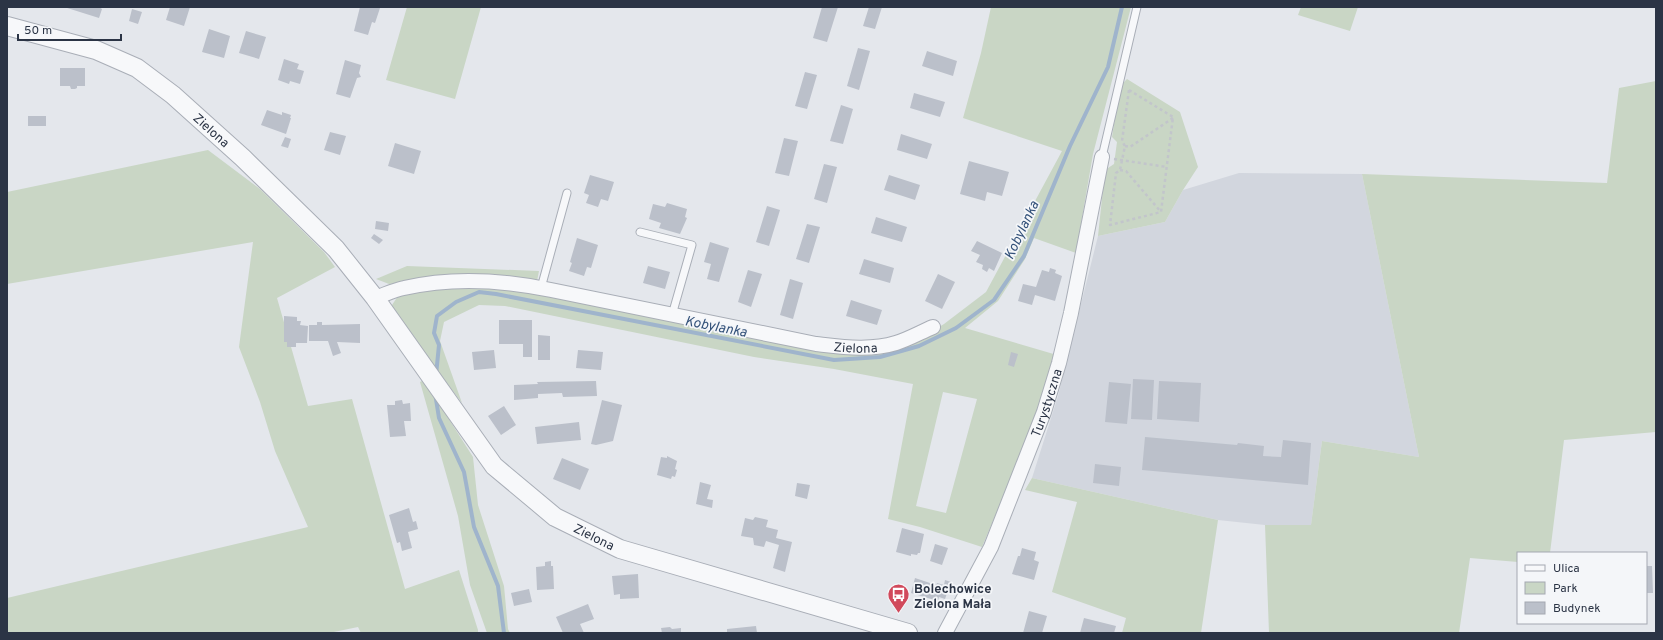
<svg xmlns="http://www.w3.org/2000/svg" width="1663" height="640" viewBox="0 0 1663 640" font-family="Overpass,sans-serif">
	<rect width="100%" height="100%" fill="#e4e7ec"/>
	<!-- built -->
	<path fill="#d2d6de" d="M1239 173 1362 174 1419 457 1322 441 1311 525H1265L1218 520 1032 478 1058 396 1098 236 1165 222 1183 190Z"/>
	<!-- green -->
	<path fill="#c9d6c5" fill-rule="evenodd" d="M407 7H481L455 99 386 80Z
		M991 7H1131L1093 154 1076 253 1034 238 1025 259 998 301 965 328 1057 355 1041 407 982 547 920 527 888 519 913 384 834 369 754 357 505 306 479 305 444 322 440 341 462 403 390 308 400 293 487 284 844 352 929 333 944 324 986 292 1062 151 963 118 981 53ZM943 392 977 399 946 513 916 506Z
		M1301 7H1358L1350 31 1298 15Z
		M1127 79 1180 112 1198 167 1183 190 1165 222 1098 236 1105 170 1114 164 1117 142 1112 137 1120 86Z
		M1656 81V432L1564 440 1550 553H1518V562L1470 558 1459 633H1269L1265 525H1311L1322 441 1419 457 1362 174 1607 183 1619 88Z
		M208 150 260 189 324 252 335 267 277 298 308 406 352 399 405 589 459 570 478 630V633H361L358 627 329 633H7V598L308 527 275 451 260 402 239 347 253 242 7 284V192Z
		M407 266 539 271 537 281 490 277 389 284 376 279Z
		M424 380 473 457 478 505 504 586 508 629 510 633H487L470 585 458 516 420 382Z
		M1032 478 1218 520 1201 633H1122L1126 618 1052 592 1077 502 1025 490Z"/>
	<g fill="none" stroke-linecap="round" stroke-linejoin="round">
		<!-- stream -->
		<path stroke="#9fb4cc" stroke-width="4" d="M436 375 439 345 434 333 437 316 456 302 479 292 496 294 834 360 880 357 919 346 956 328 994 300 1024 256 1070 146 1108 67 1122 7
			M435 393 439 418 464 472 474 527 498 586 504 633"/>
	</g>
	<!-- building -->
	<path fill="#bbc0ca" d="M64 7H99L102 9 99 18Z
		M170 7H190L184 26 166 20Z
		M360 7 380 8 375 23 372 22 368 35 354 31Z
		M822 7H838L827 42 813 38Z
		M869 7H882L875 29 863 26Z
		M132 9 142 12 138 24 129 21Z
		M209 29 230 36 224 58 202 52Z
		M246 31 266 37 259 59 239 53Z
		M858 48 870 51 859 90 847 86Z
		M927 51 957 61 953 76 922 66Z
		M284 59 299 64 297 69 304 71 300 84 290 81 289 84 278 80Z
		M345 60 361 65 359 73 361 77 357 78 350 98 336 94Z
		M60 68H85V86H77V88L75 89H71L70 86H60Z
		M805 72 817 75 807 109 795 106Z
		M914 93 945 102 940 117 910 108Z
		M841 105 853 109 843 144 830 141Z
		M267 110 282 115V112L291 115 290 118H291L286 134 261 125Z
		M28 116H46V126H28Z
		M330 132 346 136 340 155 324 150Z
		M901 134 932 144 927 159 897 150Z
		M285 137 291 139 288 148 281 146Z
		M784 138 798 141 789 176 775 173Z
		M395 143 421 151 414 174 388 166Z
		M969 161 1009 172 1002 196 987 192 985 201 960 194Z
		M824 164 837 167 827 203 814 199Z
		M590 175 614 182 608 201 601 199 598 207 586 203 589 195 584 193Z
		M889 175 920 185 915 200 884 190Z
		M667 203 687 209 685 217 687 218 680 234 659 228 661 223 649 219 653 204 665 207Z
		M767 206 780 210 769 246 756 242Z
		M876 217 907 227 902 242 871 233Z
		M376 221 389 223 388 231 375 229Z
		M807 224 820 227 809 263 796 259Z
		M374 234 383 240 379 244 371 238Z
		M577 238 598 245 591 268 587 267 584 276 569 271 572 263 570 262Z
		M977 241 1002 253 994 271 989 268 987 272 982 269 983 265 976 262 980 255 971 251Z
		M710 242 729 248 719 282 707 279 711 264 704 262Z
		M864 259 894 268 890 283 859 274Z
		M648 266 670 272 665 289 643 283Z
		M1050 268 1056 270 1055 273 1062 276 1055 301 1035 295 1032 305 1018 301 1023 284 1036 287 1042 270 1049 272Z
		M748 270 762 274 751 307 738 302Z
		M938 274 955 282 942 309 925 301Z
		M790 279 803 283 793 319 780 315Z
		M851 300 882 310 877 325 846 316Z
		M284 316 297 317V321H301L300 325 308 326 307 343H296V347H287V342H284Z
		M499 320H532V357H523V344H499Z
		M317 322H322V325L360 324V343L337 342 341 353 333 356 328 341H309V325H317Z
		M538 335 550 336V360H538Z
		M494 350 496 368 474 370 472 352Z
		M578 350 603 352 601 370 576 368Z
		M1011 352 1018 354 1014 367 1008 365Z
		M1133 379 1154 380 1152 420 1131 419Z
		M596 381 597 396 563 397 562 393 538 394V398L514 400V385L538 384 537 382Z
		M1159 381 1201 383 1199 422 1157 419Z
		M1109 382 1131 384 1127 424 1105 422Z
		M402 400 403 404 410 403 411 421H404L406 436 390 437 387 405H395V401Z
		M602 400 622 405 613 441 596 445 591 444Z
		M504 406 516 425 501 435 488 416Z
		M579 422 581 440 537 444 535 427Z
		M1145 437 1237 445 1238 443 1264 446 1263 456 1281 457 1283 440 1311 443 1308 485 1142 470Z
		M667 456 677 461 675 469 677 470 675 477 672 476 671 479 657 475 661 457 667 458Z
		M562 458 589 469 580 490 553 479Z
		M1095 464 1121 467 1119 486 1093 483Z
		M700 482 711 485 707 499 713 500 712 508 696 504Z
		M797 483 810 485 807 499 795 496Z
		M409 508 413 522 416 521 418 529 408 532 412 548 402 551 400 542 397 543 389 515Z
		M755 517 768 520 766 527 778 530 776 538 792 542 785 572 773 568 779 545 766 541 764 547 754 545 753 538 741 536 745 518 753 520Z
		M902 528 924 534 920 553H918L917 555 911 554V556L896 552Z
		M935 544 948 548 942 565 930 561Z
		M1022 548 1036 552 1034 560 1039 562 1034 580 1012 574 1018 556H1020Z
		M551 561V566H553L554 589 537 590 536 567 545 566V562Z
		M1646 566H1652L1653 593H1646Z
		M638 574 639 598 620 599V594L614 595 612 576Z
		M915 578 936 585 937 583 944 585 945 580 951 582 945 599 939 597 938 601 911 593Z
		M529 589 532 602 514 606 511 593Z
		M588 604 594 619 580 624 584 633H563L556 617Z
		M1029 611 1047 616 1042 633H1023Z
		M1084 618 1116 626 1114 633H1080Z
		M756 626 757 633H727V629Z
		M670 627 672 629 681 628V633H662L661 628Z"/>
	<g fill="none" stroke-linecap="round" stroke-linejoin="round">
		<defs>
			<path id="service" d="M1102 157 1137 7
				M640 232 692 245 672 315
				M541 288 567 193"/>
			<g id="minor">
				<path id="s1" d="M375 298C384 295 394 290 404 288 451 277 503 280 551 290L816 344C843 347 870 351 896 343 909 339 921 332 933 327"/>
				<path id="s2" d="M945 633 991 547 1044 412 1059 363 1071 313 1102 157"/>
			</g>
			<g id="tertiary">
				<path id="s3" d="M7 26 96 50 137 68 173 95 243 158 336 249 375 298 494 466 555 517 620 549 908 633"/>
			</g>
		</defs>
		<!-- service casing -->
		<use href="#service" stroke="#a9aeb7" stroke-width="9"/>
		<!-- minor casing -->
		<use href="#minor" stroke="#a9aeb7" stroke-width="16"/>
		<!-- tertiary casing -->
		<use href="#tertiary" stroke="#a9aeb7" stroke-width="20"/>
		<!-- path -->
		<path stroke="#c2c5cb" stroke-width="2.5" stroke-dasharray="3 3" stroke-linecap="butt" d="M1129 90 1173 117 1161 212 1110 225 1116 173 1120 170 1125 146 1122 141Z
			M1125 146 1130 147 1173 118
			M1114 159 1167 167
			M1120 170 1126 171 1161 212"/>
		<!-- service -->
		<use href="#service" stroke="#f7f8fa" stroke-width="7"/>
		<!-- minor -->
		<use href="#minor" stroke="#f7f8fa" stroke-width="14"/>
		<!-- tertiary -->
		<use href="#tertiary" stroke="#f7f8fa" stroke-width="18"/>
	</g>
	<!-- icons -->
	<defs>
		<symbol id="bus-pin" viewBox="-11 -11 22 30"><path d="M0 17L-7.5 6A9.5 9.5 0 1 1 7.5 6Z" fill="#d1495b" stroke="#f4f6f9"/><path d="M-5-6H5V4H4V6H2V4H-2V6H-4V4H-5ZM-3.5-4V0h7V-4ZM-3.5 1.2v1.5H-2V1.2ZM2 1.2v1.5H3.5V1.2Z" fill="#fff"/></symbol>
	</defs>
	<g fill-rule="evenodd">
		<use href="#bus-pin" x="886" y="582" width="25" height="34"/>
	</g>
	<g text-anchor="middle" stroke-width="3.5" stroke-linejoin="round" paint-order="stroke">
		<!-- street labels -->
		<g font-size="13" fill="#2b3445" stroke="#f4f6f9">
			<text dy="5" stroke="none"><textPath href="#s3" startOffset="234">Zielona</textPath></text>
			<text dy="5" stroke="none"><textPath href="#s1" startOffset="489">Zielona</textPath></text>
			<text dy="5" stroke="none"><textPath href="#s2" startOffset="252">Turystyczna</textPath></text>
			<text dy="5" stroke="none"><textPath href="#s3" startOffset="798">Zielona</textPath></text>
		</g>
		<!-- poi labels -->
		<g font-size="13" font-weight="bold" fill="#2b3445" stroke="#f4f6f9" text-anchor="start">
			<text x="914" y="593">Bolechowice<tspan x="914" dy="15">Zielona Mała</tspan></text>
		</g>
		<!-- water labels -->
		<g font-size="14" font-style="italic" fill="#34527a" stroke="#f4f6f9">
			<text transform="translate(1021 230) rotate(-65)" y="5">Kobylanka</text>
			<text transform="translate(716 326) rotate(11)" y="5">Kobylanka</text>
		</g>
	</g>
	<!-- border -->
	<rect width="1663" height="640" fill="none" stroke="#2b3445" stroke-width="16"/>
	<!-- legend -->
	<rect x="1517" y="552" width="130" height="72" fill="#f4f6f9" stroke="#a4a8b1"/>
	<rect x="1525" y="565" width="20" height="6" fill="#f7f8fa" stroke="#a4a8b1"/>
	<text x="1553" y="572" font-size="12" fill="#2b3445">Ulica</text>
	<rect x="1525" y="582" width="20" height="12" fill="#c9d6c5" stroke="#a4a8b1"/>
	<text x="1553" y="592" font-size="12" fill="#2b3445">Park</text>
	<rect x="1525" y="602" width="20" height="12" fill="#bbc0ca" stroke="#a4a8b1"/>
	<text x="1553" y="612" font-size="12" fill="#2b3445">Budynek</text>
	<!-- scale -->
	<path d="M18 34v6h103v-6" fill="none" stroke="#2b3445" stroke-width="2"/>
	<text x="24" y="34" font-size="12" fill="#2b3445" stroke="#f4f6f9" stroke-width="3" paint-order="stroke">50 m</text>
</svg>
